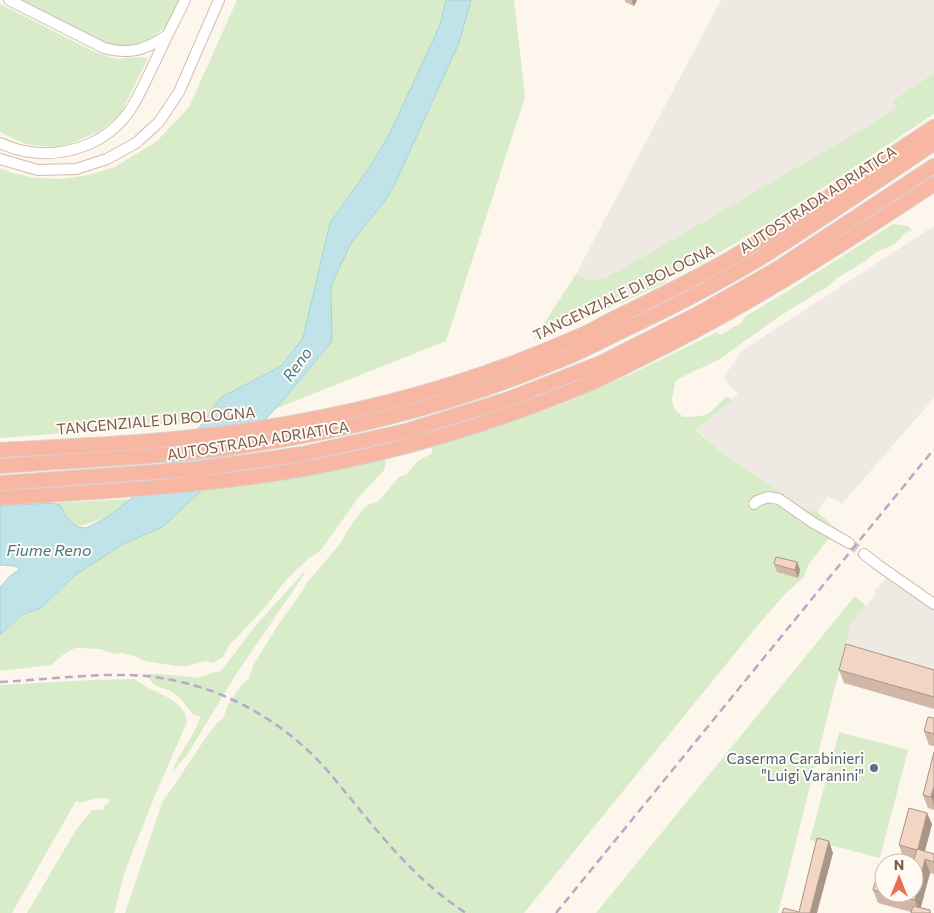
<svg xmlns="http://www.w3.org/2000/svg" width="934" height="913" viewBox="0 0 934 913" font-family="Commissioner,sans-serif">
	<rect width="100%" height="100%" fill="#fdf6ec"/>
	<!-- industrial -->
	<path fill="#efe9e4" d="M721 0H934V73L892 101 896 107 868 126 620 270 595 281 585 280 576 274Z
		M934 226V398L842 504 828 496 817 512 805 509 719 450 695 429 738 394 724 379 725 375 743 350Z
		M887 577 934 608V673L845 648 851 624 875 595V590Z"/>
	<!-- green -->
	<path fill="#d8ecc9" d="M16 0H179L166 26 148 41 121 48 91 39Z
		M237 0H446L440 25 390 133 369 168 330 223 303 338 280 366 220 398 204 422 0 438V168L12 173 36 178 62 179 89 175 115 167 157 141 189 107Z
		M471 0H514L525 97 446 341 272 410 332 341 331 286 351 243 387 198 394 186 459 43Z
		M0 4 95 52 116 59 140 57 148 58 121 113 100 131 60 148 25 144 0 132Z
		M934 73V114C855 166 778 220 696 266L693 261 680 268 681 270 669 276 665 283 603 311 534 339 576 274C594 286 602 278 620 270L868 126 896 107 892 101Z
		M893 224 909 226 912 231 906 232 896 243 875 253 864 262 837 278 827 287 781 315 720 359 678 379 675 383 672 400 674 408 683 417C711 416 706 416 726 397L730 398 732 400 695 430 719 450 805 509 817 512 851 541 839 543 828 539 808 565 804 577 785 594 758 625 524 913H125L162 803 205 739 216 724 223 718 229 703 240 687 249 678 254 664 278 625 302 592 305 585 340 544 349 528 364 508 370 504 378 502 399 477 406 475 418 461 432 453 433 446 552 408 633 373 717 332 720 335 741 323 746 316 794 287Z
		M384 459 386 462 384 470 358 498 321 550 308 559 286 580 266 606 228 647 223 657 217 661 211 663 206 661 187 666H177L145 661 134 656 121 653 114 654 101 649 80 648H75L64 654 51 665 0 671V635L22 616 41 608 75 575 125 543 170 520 201 491 273 481Z
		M131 499 106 518 77 527 51 503Z
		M304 572 305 573 235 676 187 755 173 771C179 751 195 736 201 716L194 715C186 707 182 698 172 692 163 687 150 687 148 674H159L199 678 211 673 221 671 257 624Z
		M855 596 866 606 851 624 778 913H596Z
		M135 679C151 694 184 696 187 722L154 798 125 871 114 913H27L76 830 92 810H103L105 805 108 804 109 799C102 797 89 799 82 803L76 801 12 913H0V685L92 680Z
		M839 732 908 750 880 858 810 840Z"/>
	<!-- water -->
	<path fill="#bfe3e8" stroke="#a5d3da" d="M446 0H471L459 43 394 186 387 198 351 243 331 286 332 341 283 400 201 491 170 520 161 528 125 543 75 575 41 608 22 615 0 635V587L11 575 18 571 19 568 14 566 0 565V506L51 503 60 505 66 517 77 527 86 528 106 518 131 499 204 422 220 398 281 366 303 338 330 223 369 168 390 133 440 25Z"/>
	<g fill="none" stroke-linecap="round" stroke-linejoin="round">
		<!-- minor-tunnel -->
		<path stroke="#dcd0c4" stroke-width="10" stroke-dasharray="10 5" stroke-linecap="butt" d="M849 543 864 554"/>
		<defs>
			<path id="minor" d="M9 0 104 48C130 55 145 50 166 36
				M0 143C43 163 98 153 128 113 139 98 146 79 155 62 164 41 175 21 185 0
				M0 159 38 170 76 169 107 159 136 143 159 122 179 92 219 0
				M754 504 757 501 768 497 779 499 812 522 849 543
				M864 554 878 565 934 604"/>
			<path id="highway" d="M0 450C76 446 152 443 227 433 346 417 467 386 577 337 590 332 601 325 613 319 651 300 689 282 726 261 797 220 865 172 934 127
				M0 466C71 461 141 458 212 450 332 435 452 406 563 359 583 351 603 340 622 331 673 307 722 282 770 252 825 217 879 180 934 143
				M0 483 196 469 302 454 406 431 506 400 601 363 696 315 777 269 934 166
				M0 498C96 492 191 487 286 472 387 455 487 426 581 387 601 379 620 369 640 359 743 309 839 247 934 184"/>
		</defs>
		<!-- minor casing -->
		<use href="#minor" stroke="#d1beb0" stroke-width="12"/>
		<!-- highway casing -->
		<use href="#highway" stroke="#dad1cd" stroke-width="16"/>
		<!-- minor -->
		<use href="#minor" stroke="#fff" stroke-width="10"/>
		<!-- highway -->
		<use href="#highway" stroke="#f7b7a3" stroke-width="14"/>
		<!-- rail -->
		<path stroke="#b9a8c9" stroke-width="2.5" stroke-dasharray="8 5" stroke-linecap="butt" d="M0 682C42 680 86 674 128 675 207 677 282 716 332 776 373 825 411 878 466 913
			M556 913 934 449"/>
	</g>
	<!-- wall -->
	<path fill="#d1b7a8" d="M625 0H637L634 6 625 2Z
		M797 562 800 570 798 578 777 572 774 564Z
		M839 670H934V709L844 683Z
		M934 718V746L929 745 924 731Z
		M934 752V810L928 808 923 795Z
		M932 824 925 851 934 854V874L930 873 921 908 930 910 931 913H911V912L878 903 873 890 914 893V860L903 857 899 845Z"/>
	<!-- shaded-wall -->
	<path fill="#aa9588" d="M633 0H637L634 6 632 2Z
		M797 562 800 570 798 578 795 570Z
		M934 786V805L931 797Z
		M927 813 932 824 922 862 918 850Z
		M829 841 833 853 817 913H810Z
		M925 859 930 873 919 913 915 900Z"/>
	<!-- building -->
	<path fill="#f3d5c3" stroke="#aa9588" d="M776 557 797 562 795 570 774 564Z
		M846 644 934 670V697L839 670Z
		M928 717 934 718V734L924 731Z
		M934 752V786L931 797 923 795Z
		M909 808 927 813 918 849H917V850L899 845Z
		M817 838 829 841 810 913H782L784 908 799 912Z
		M917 849 934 854V862L925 859 915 900 885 893H914L913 863Z
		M879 868 884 869V893L873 890Z
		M913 906 930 910V913H911Z"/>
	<!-- markers -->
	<circle fill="#5c6f8a" stroke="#fffaf3" stroke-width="2" cx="874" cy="768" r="5"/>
	<g text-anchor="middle" stroke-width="4" stroke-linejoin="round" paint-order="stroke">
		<!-- street labels -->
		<g font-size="15" fill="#7a5c4d" stroke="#fffaf3">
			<text transform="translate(818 200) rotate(-33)" y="5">AUTOSTRADA ADRIATICA</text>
			<text transform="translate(624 293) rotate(-26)" y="5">TANGENZIALE DI BOLOGNA</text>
			<text transform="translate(156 421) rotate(-5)" y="5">TANGENZIALE DI BOLOGNA</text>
			<text transform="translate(258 441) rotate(-9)" y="5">AUTOSTRADA ADRIATICA</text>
		</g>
		<!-- service labels -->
		<g font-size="15" fill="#4e5e75" stroke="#fffaf3" text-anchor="end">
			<text x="864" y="764">Caserma Carabinieri<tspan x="864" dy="17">"Luigi Varanini"</tspan></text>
		</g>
		<!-- water labels -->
		<g font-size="16" font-style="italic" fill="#437c86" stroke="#fffaf3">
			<text transform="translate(297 364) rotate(-54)" y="6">Reno</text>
			<text x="49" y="556">Fiume Reno</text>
		</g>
	</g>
	<!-- north arrow -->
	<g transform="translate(899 878)"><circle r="24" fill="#fffaf3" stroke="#cabbb1"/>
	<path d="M0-4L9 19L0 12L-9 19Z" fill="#e76f51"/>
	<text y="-8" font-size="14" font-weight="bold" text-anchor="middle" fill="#7a5c4d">N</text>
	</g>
</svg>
